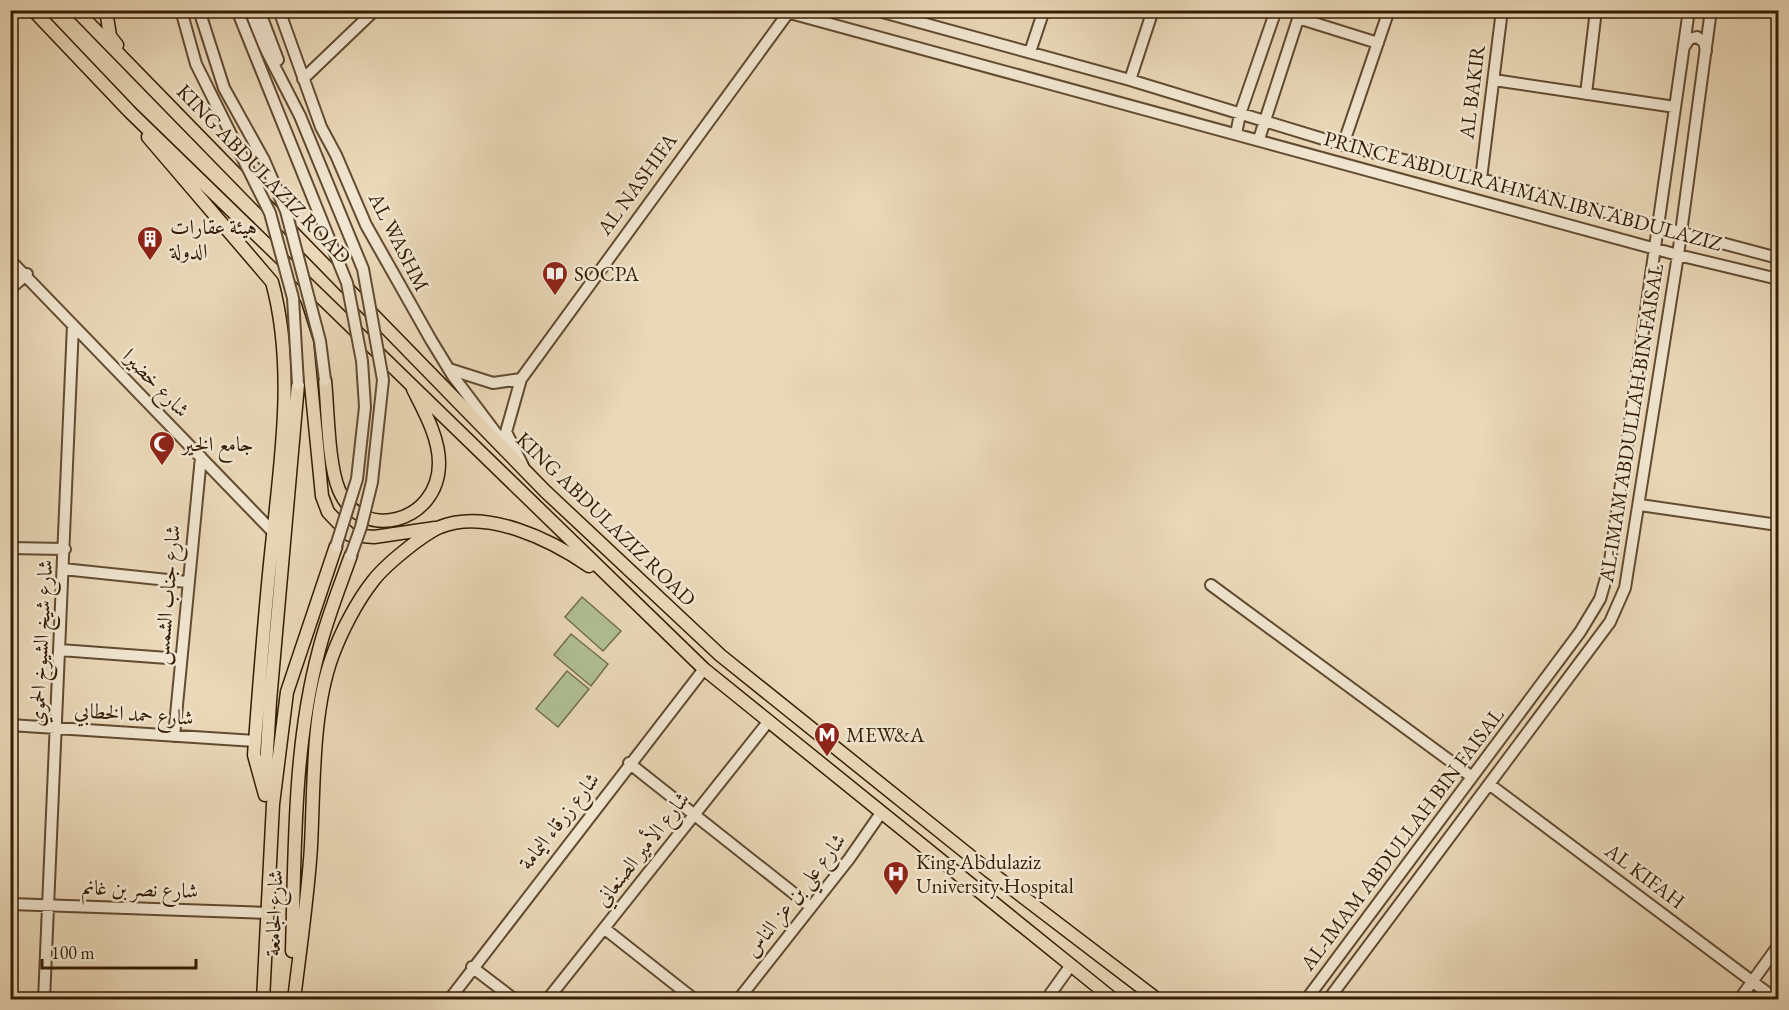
<svg xmlns="http://www.w3.org/2000/svg" width="1789" height="1010" viewBox="0 0 1789 1010" font-family="'EB Garamond',Amiri,serif">
	<rect width="100%" height="100%" fill="#ead8b8"/>
	<filter id="stains"><feTurbulence type="fractalNoise" baseFrequency=".00333" numOctaves="4"/><feColorMatrix values="0 0 0 0 .2 0 0 0 0 .09 0 0 0 0 .02 0 0 0 .5 -.17"/></filter>
	<radialGradient id="worn" r=".72"><stop offset=".6" stop-color="#630" stop-opacity="0"/><stop offset="1" stop-color="#630" stop-opacity=".3"/></radialGradient>
	<!-- green -->
	<path fill="#b0c094" stroke="#726e4c" stroke-width="1.5" d="M582 597 621 631 603 651 565 617Z
		M571 634 608 664 591 686 554 655Z
		M567 671 589 689 558 727 536 709Z"/>
	<g fill="none" stroke-linecap="round" stroke-linejoin="round">
		<defs>
			<path id="minor" d="M250 10 261 40 300 116
				M259 10 278 60
				M279 10 321 127 336 155 366 225 431 340 453 376 502 441
				M779 10 1678 255 1778 279
				M875 10 1130 80 1343 145 1481 179 1778 258
				M1298 18 1378 43
				M1684 47 1689 39 1697 37 1704 42 1706 51
				M1030 52 1044 10
				M303 79 375 10
				M1130 80 1153 10
				M1494 80 1675 107
				M1586 94 1596 10
				M1236 134 1240 114 1276 10
				M1259 139 1301 10
				M1343 145 1389 10
				M1481 179 1502 10
				M10 260 273 532
				M10 289 27 274
				M449 369 493 383 521 379
				M523 466 506 432 521 379 788 13
				M1640 505 1778 525
				M10 548 65 549
				M63 569 187 582
				M1211 585 1472 777
				M60 650 181 659
				M10 725 255 741
				M174 736 201 457
				M629 763 811 907
				M1489 784 1777 1000
				M10 904 269 913
				M605 929 695 1000
				M472 967 515 1000
				M44 1000 73 325
				M449 1000 704 669
				M547 1000 768 722
				M738 1000 849 859 881 813
				M1046 1000 1071 965
				M1306 1000 1580 632 1600 599 1609 568 1689 10
				M1328 1000 1610 622 1625 588 1678 255 1711 10
				M1739 1000 1778 946"/>
			<path id="major" d="M33 10 130 112 704 669 1114 1000
				M76 10 545 491 720 655 989 871 1158 1000
				M106 10 110 36 117 45
				M148 137 272 282C296 369 280 466 271 554 264 621 259 688 254 755L265 795
				M295 305 307 343 322 496 328 512 350 535 374 537 435 528
				M325 380C328 410 328 464 339 490 361 543 439 523 439 463 439 437 424 411 413 389
				M265 784 270 701 298 384
				M292 951C295 852 293 747 319 650 327 618 340 586 351 555
				M263 1000 273 804 287 692 336 546
				M294 1000C300 949 308 897 311 846 314 788 312 712 332 657 341 632 357 601 373 581 385 565 422 535 440 527 487 508 551 540 589 566"/>
		</defs>
		<!-- minor casing -->
		<use href="#minor" stroke="#624b30" stroke-width="14"/>
		<!-- major casing -->
		<use href="#major" stroke="#341c03" stroke-width="15"/>
		<!-- minor -->
		<use href="#minor" stroke="#f1e6d1" stroke-width="10"/>
		<!-- major -->
		<use href="#major" stroke="#ead8b8" stroke-width="12"/>
		<defs>
			<path id="minor-bridge" d="M181 10 196 64 270 213 293 298 298 384
				M199 10 224 88 264 160 286 211 320 341 325 380
				M237 10 347 283 362 361 365 407 357 479 336 546
				M300 116 363 269 383 380 372 482 361 527 351 555"/>
		</defs>
		<!-- minor-bridge casing -->
		<use href="#minor-bridge" stroke="#624b30" stroke-width="14" stroke-linecap="butt"/>
		<!-- minor-bridge -->
		<use href="#minor-bridge" stroke="#f1e6d1" stroke-width="10"/>
	</g>
	<!-- icons -->
	<defs>
		<symbol id="building-pin" viewBox="-11 -11 22 30"><path d="M0 17L-7.5 6A9.5 9.5 0 1 1 7.5 6Z" fill="#8f2418" stroke="#f1e6d1"/><path d="M-4-6H4V6H1V3H-1V6H-4ZM-2.5-4.3h1.7v1.8h-1.7ZM.8-4.3h1.7v1.8H.8ZM-2.5-1h1.7V.8h-1.7ZM.8-1h1.7V.8H.8Z" fill="#fff"/></symbol>
		<symbol id="library-pin" viewBox="-11 -11 22 30"><path d="M0 17L-7.5 6A9.5 9.5 0 1 1 7.5 6Z" fill="#8f2418" stroke="#f1e6d1"/><path d="M-6-4Q-3-5.5-.7-3.5V5Q-3 3-6 4ZM6-4Q3-5.5 .7-3.5V5Q3 3 6 4Z" fill="#fff"/></symbol>
		<symbol id="mosque-pin" viewBox="-11 -11 22 30"><path d="M0 17L-7.5 6A9.5 9.5 0 1 1 7.5 6Z" fill="#8f2418" stroke="#f1e6d1"/><path d="M3.5-4.9A6 6 0 1 0 3.5 4.9A5 5 0 1 1 3.5-4.9Z" fill="#fff"/></symbol>
		<symbol id="metro-pin" viewBox="-11 -11 22 30"><path d="M0 17L-7.5 6A9.5 9.5 0 1 1 7.5 6Z" fill="#8f2418" stroke="#f1e6d1"/><path d="M-5.5 5V-5H-3L0 0L3-5H5.5V5H3V-.5L0 4L-3-.5V5Z" fill="#fff"/></symbol>
		<symbol id="hospital-pin" viewBox="-11 -11 22 30"><path d="M0 17L-7.5 6A9.5 9.5 0 1 1 7.5 6Z" fill="#8f2418" stroke="#f1e6d1"/><path d="M-5-5h3v3.5h4V-5h3V5h-3V1.5h-4V5h-3Z" fill="#fff"/></symbol>
	</defs>
	<g fill-rule="evenodd">
		<use href="#building-pin" x="135" y="224" width="30" height="40"/>
		<use href="#library-pin" x="540" y="259" width="30" height="40"/>
		<use href="#mosque-pin" x="147" y="429" width="30" height="40"/>
		<use href="#metro-pin" x="812" y="720" width="30" height="40"/>
		<use href="#hospital-pin" x="881" y="859" width="30" height="40"/>
	</g>
	<g text-anchor="middle" stroke-width="5" stroke-linejoin="round" paint-order="stroke">
		<!-- street labels -->
		<g font-size="21" fill="#341c03" stroke="#f1e6d1">
			<text transform="translate(1472 92) rotate(-83)" y="7">AL BAKIR</text>
			<text transform="translate(264 174) rotate(46)" y="7">KING ABDULAZIZ ROAD</text>
			<text transform="translate(637 184) rotate(-54)" y="7">AL NASHIFA</text>
			<text transform="translate(1523 191) rotate(15)" y="7">PRINCE ABDULRAHMAN IBN ABDULAZIZ</text>
			<text transform="translate(399 242) rotate(63)" y="7">AL WASHM</text>
			<text transform="translate(156 383) rotate(46)" y="7">شارع خضيرا</text>
			<text transform="translate(1631 423) rotate(-81)" y="7">AL-IMAM ABDULLAH BIN FAISAL</text>
			<text transform="translate(606 519) rotate(44)" y="7">KING ABDULAZIZ ROAD</text>
			<text transform="translate(167 595) rotate(-85)" y="7">شارع جناب الشمس</text>
			<text transform="translate(41 643) rotate(-87)" y="7">شارع شيخ الشيوخ الحموي</text>
			<text transform="translate(134 714) rotate(4)" y="7">شارع حمد الخطابي</text>
			<text transform="translate(559 821) rotate(-52)" y="7">شارع زرقاء اليمامة</text>
			<text transform="translate(1402 839) rotate(-53)" y="7">AL-IMAM ABDULLAH BIN FAISAL</text>
			<text transform="translate(642 849) rotate(-52)" y="7">شارع الأمير الصنعاني</text>
			<text transform="translate(1645 876) rotate(37)" y="7">AL KIFAH</text>
			<text transform="translate(140 889) rotate(2)" y="7">شارع نصر بن غانم</text>
			<text transform="translate(795 895) rotate(-52)" y="7">شارع علي بن عز الناس</text>
			<text transform="translate(274 913) rotate(-88)" y="7">شارع الجامعة</text>
		</g>
		<!-- poi labels -->
		<g font-size="21" fill="#341c03" stroke="#f1e6d1" text-anchor="start">
			<text x="170" y="234">هيئة عقارات<tspan x="170" dy="24">الدولة</tspan></text>
			<text x="574" y="281">SOCPA</text>
			<text x="182" y="451">جامع الخير</text>
			<text x="846" y="742">MEW&amp;A</text>
			<text x="916" y="869">King Abdulaziz<tspan x="916" dy="24">University Hospital</tspan></text>
		</g>
	</g>
	<!-- margin -->
	<rect width="1789" height="1010" fill="none" stroke="#ead8b8" stroke-width="36"/>
	<rect x="12" y="12" width="1765" height="986" fill="none" stroke="#341c03" stroke-width="3"/>
	<rect x="18" y="18" width="1753" height="974" fill="none" stroke="#341c03" stroke-width="1.5"/>
	<!-- scale -->
	<path d="M42 959v9h154v-9" fill="none" stroke="#341c03" stroke-width="3"/>
	<text x="51" y="959" font-size="18" fill="#341c03" stroke="#f1e6d1" stroke-width="4.5" paint-order="stroke">100 m</text>
	<rect width="100%" height="100%" filter="url(#stains)"/>
	<rect width="100%" height="100%" fill="url(#worn)"/>
</svg>
